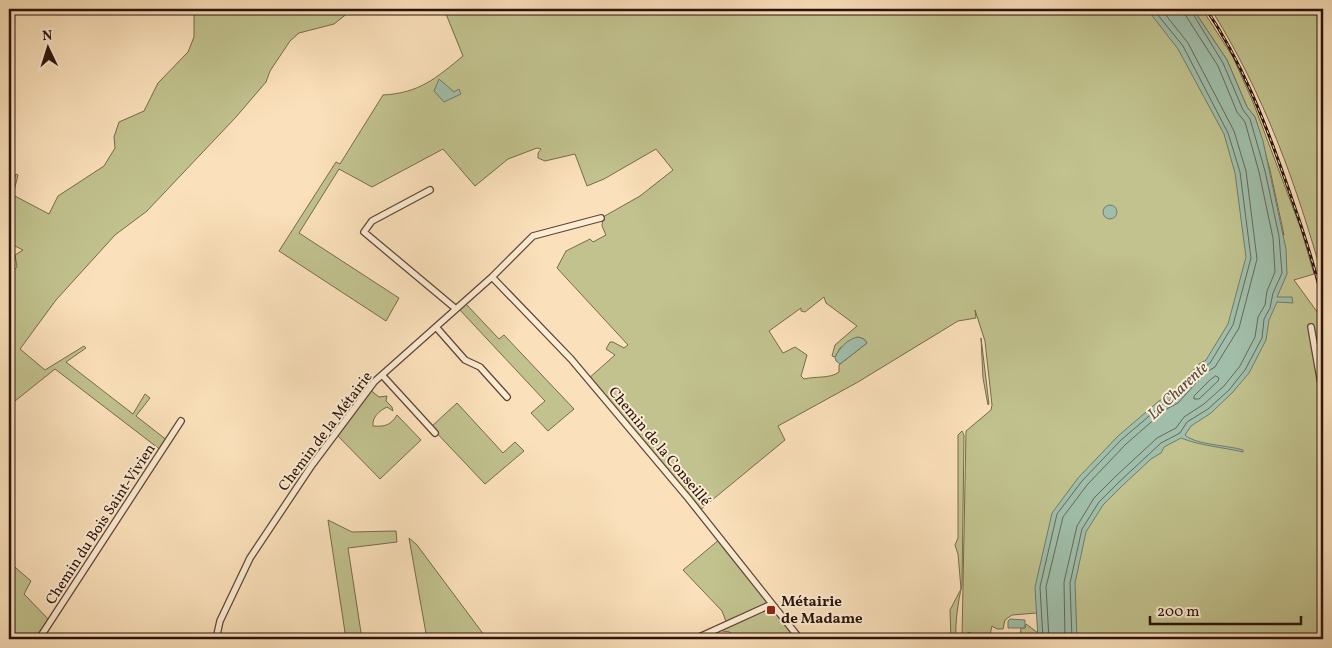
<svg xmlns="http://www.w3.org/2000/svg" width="1332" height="648" viewBox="0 0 1332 648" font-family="Vollkorn,serif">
	<rect width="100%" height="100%" fill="#fbe1bb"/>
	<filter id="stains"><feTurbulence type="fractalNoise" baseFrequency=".004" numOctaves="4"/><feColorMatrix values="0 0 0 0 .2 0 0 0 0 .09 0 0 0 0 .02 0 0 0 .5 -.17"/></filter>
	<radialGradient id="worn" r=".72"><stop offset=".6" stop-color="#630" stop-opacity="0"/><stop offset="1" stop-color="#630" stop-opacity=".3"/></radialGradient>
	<!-- green -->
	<path fill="#c1c28e" stroke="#766a4c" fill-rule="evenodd" d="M197 9H353L334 24 299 33 290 41 270 71 266 82 236 117 147 211 115 235 56 300 20 349 45 370 84 346 86 348 66 362 133 414 145 394 150 398 136 416 168 441 162 451 55 369 10 405 9 275 17 267 15 255 23 250 9 243V197L16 174 18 175 13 195 49 214 58 196 104 166 115 148 114 137 119 122 144 111 158 83 188 52 194 37V15Z
		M444 9H1177L1240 127 1284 235 1270 170 1255 117 1247 107 1227 60 1193 9H1202L1233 57 1253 102 1301 229 1314 274 1294 280 1323 320V639H1020L1021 628H1025L1026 624 1038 633 1037 613 1012 615 1005 620 1003 629H997L992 626 989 639H970V632L966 634 965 639 962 638 966 431 991 410 992 405 985 341 975 310 976 318 958 321 858 382 778 426 785 440 700 510 588 379 615 355 606 349 610 342H613L624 348 628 345 557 268 566 251 590 239 593 242 606 235 602 226 603 217 640 196 673 170 656 149 604 179 587 186 575 154 545 161 538 158V153L541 149 537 148 508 159 475 186 443 149 372 187 339 169 299 233 399 298 386 321 279 251 336 162 340 164 383 95C420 93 436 78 463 56ZM824 297 826 303 857 326 835 345 832 356 835 357 840 348 858 337 864 339 867 343 839 365V372C830 379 815 376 804 379L801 376 807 355 795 347 783 353 769 331 801 308V311L805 312Z
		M1211 9H1323V279C1296 183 1264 94 1211 9Z
		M466 304 499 339 504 335 574 409 548 431 531 413 545 401 459 309Z
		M981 338 989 404 988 405 983 378Z
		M369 389 379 397 387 396 386 401 392 407 393 411 387 407C379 411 372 417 373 426 385 427 391 425 397 415L421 440 380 479 336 434Z
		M457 403 503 453 515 442 524 451 485 484 431 427Z
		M962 431 964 435 962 585C958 602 955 622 956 639H951L950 610 961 589 958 554 955 545 958 538V435Z
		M328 520 352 532 396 531 397 542 348 548 362 639H346Z
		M409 538 417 545 487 639H427Z
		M720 539 800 639H733L730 632 722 631 720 628 727 624 722 611 683 570Z
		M9 562 31 581 24 594 51 622 39 639H9Z"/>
	<!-- water -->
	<path fill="#a0beaa" stroke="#717a6a" d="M1147 9H1193L1227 60 1247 107 1255 117 1263 141 1286 249 1287 274 1277 297H1292L1293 303 1277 302 1269 320 1266 340 1249 373 1232 393 1211 413 1191 426 1185 435C1196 445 1227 445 1243 450V452C1222 447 1201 446 1181 438L1164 447 1161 453 1151 459 1123 485 1103 505 1086 532 1075 583 1077 639H1038L1035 587 1052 513 1078 478 1118 436 1159 401 1171 394 1199 364 1206 360 1228 324 1246 257 1235 173 1224 134 1178 49Z
		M439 79 454 92 459 89 461 94 444 102 434 91Z
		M1103 212a7 7 0 1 1 14 0a7 7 0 1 1-14 0Z
		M858 337 864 339 867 343 840 364 836 361 835 357C840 348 847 339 858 337Z
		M1010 619 1025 620V628H1008V621Z"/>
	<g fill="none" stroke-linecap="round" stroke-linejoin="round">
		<!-- shore -->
		<path stroke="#66685a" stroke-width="1" d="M1216 376 1219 378 1218 381 1199 399H1194V396L1210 380Z
			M1043 639 1040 587 1057 514 1082 481 1121 440 1162 405 1174 398 1202 368 1210 363 1233 325 1251 258 1240 172 1228 133 1183 46 1153 9
			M1049 639 1046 587 1063 517 1087 485 1126 444 1165 410 1178 403 1205 373 1215 367 1239 328 1257 259 1246 171 1234 131 1188 43 1161 9
			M1065 639 1064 582 1077 526 1094 498 1115 477 1157 438 1176 428 1184 417 1204 404 1224 386 1240 366 1255 337 1258 317 1265 305 1267 291 1275 272 1273 238 1259 172 1245 122 1237 112 1218 66 1186 16 1184 9
			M1072 639 1070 583 1082 529 1099 502 1119 482 1161 443 1180 433 1187 422 1208 409 1229 390 1245 370 1262 338 1264 319 1270 308 1273 293 1282 273 1279 236 1265 171 1250 119 1243 110 1223 63 1190 9"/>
		<defs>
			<path id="minor" d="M430 190 372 221 364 232 456 309
				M492 277 571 359 688 498 800 639
				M436 327 465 360 480 367 507 397
				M1311 327 1323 395
				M382 375 435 433
				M39 639 181 421
				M216 639 220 621 250 558 312 465 374 382 492 277 533 236 601 218
				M695 639 772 604"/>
		</defs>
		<!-- minor casing -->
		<use href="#minor" stroke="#5f4636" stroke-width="8"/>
		<!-- minor -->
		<use href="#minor" stroke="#fcecd3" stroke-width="5.5"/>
		<defs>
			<path id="rail" d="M1206 9C1242 62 1265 122 1286 182 1300 222 1314 262 1323 303"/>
		</defs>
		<!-- rail casing -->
		<use href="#rail" stroke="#2b130a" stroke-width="3"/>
		<!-- rail -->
		<use href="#rail" stroke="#fcecd3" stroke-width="1" stroke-dasharray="4" stroke-linecap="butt"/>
	</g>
	<!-- markers -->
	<rect fill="#8f2418" stroke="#fcecd3" stroke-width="2" x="766" y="605" width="10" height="10" rx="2.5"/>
	<g text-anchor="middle" stroke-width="4" stroke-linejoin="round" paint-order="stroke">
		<!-- street labels -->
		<g font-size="15" fill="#2b130a" stroke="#fcecd3">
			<text transform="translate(325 431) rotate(-53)" y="5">Chemin de la Métairie</text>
			<text transform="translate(660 446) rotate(50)" y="5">Chemin de la Conseillé</text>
			<text transform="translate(100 524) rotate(-57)" y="5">Chemin du Bois Saint-Vivien</text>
		</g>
		<!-- poi labels -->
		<g font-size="15" font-weight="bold" fill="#2b130a" stroke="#fcecd3" text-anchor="start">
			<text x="781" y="606">Métairie<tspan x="781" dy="17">de Madame</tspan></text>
		</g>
		<!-- water labels -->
		<g font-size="16" font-style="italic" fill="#544f42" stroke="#fcecd3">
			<text transform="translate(1177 390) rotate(-43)" y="6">La Charente</text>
		</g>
	</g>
	<!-- margin -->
	<rect width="1332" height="648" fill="none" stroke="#fbe1bb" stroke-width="30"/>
	<rect x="10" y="10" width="1312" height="628" fill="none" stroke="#2b130a" stroke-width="2.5"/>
	<rect x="15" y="15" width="1302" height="618" fill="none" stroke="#2b130a"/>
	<!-- north arrow -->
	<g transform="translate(48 48) rotate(356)" stroke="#fcecd3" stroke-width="4" paint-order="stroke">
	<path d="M0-4L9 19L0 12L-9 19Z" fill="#2b130a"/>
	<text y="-8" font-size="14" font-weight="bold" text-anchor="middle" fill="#2b130a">N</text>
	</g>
	<!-- scale -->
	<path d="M1150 616v8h151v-8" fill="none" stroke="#2b130a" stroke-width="2.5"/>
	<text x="1157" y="616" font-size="15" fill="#2b130a" stroke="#fcecd3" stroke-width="4" paint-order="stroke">200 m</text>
	<rect width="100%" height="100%" filter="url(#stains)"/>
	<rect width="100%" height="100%" fill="url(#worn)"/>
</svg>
